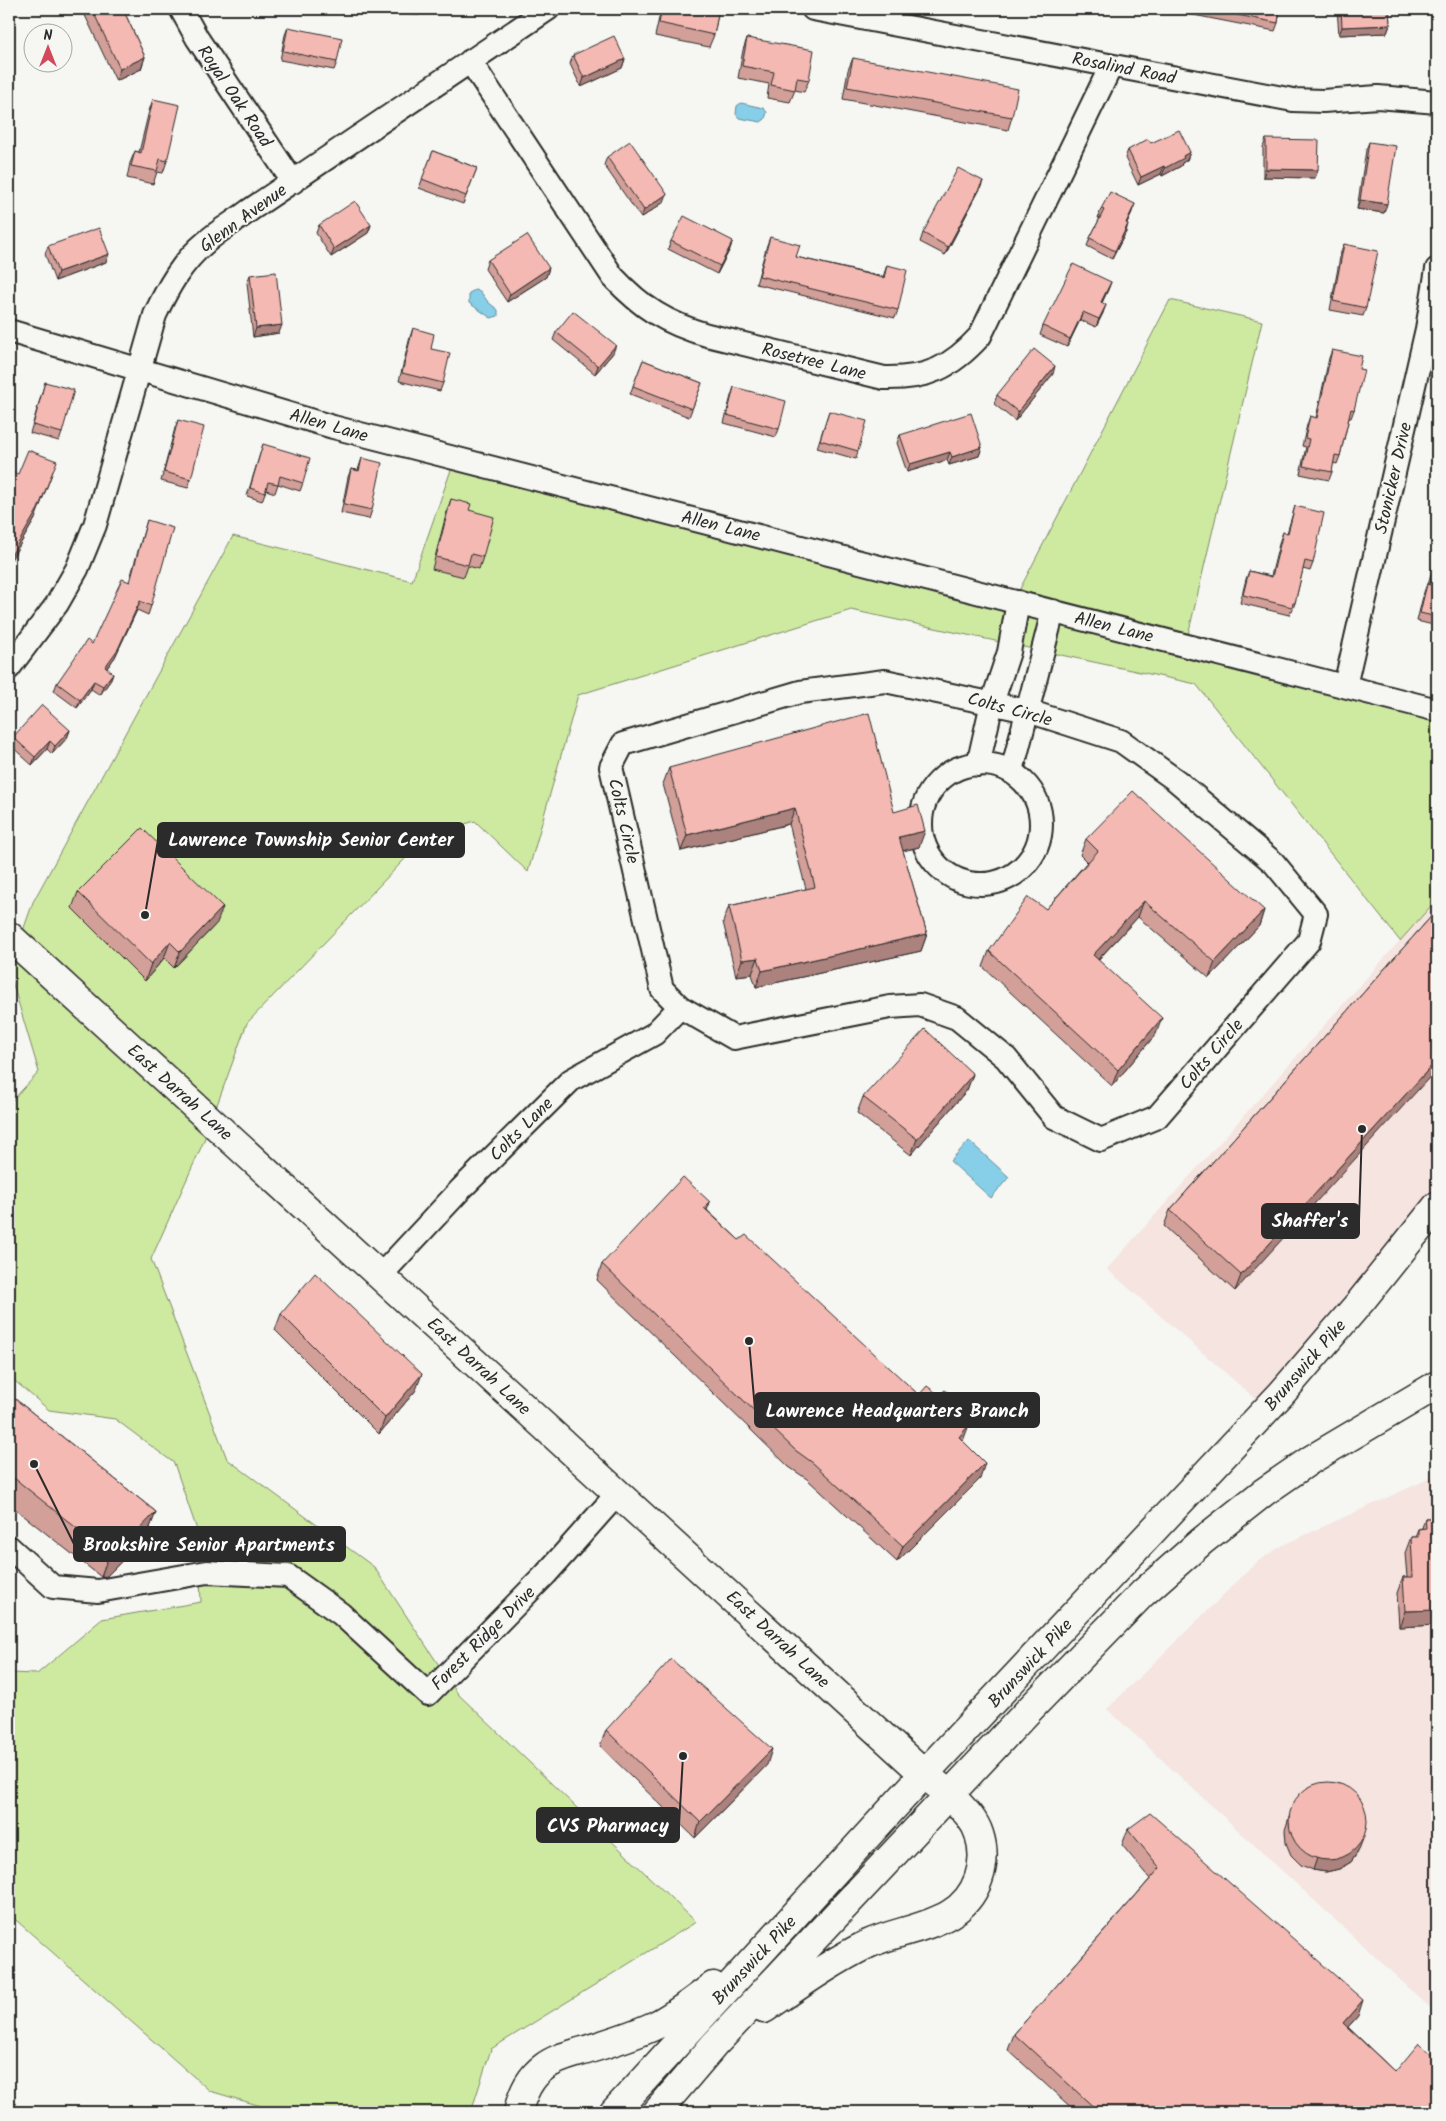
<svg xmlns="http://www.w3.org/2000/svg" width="1446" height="2121" viewBox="0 0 1446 2121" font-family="Kalam,sans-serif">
	<rect width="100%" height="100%" fill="#f6f6f2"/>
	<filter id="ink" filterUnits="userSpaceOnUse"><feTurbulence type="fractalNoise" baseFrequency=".02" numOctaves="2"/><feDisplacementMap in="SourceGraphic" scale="10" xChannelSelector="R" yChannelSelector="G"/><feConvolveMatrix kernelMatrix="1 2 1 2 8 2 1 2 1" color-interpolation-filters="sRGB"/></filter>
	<g filter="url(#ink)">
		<!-- built -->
		<path fill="#f5e4df" d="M1437 899V1206L1267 1409 1107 1269Z
			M1437 1475V2014L1107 1709 1257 1562 1283 1545Z"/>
		<!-- green -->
		<path fill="#ceeaa1" stroke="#7c8a66" d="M1170 300 1262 321 1184 652 1437 716V899L1400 941 1196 684 851 610 578 695 528 872 475 821 428 835 247 1023 203 1143 151 1259 227 1459 374 1567 458 1694 696 1922 491 2049 471 2112H281L210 2091 9 1914V1673L37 1674 102 1619 201 1602 198 1533 174 1463 115 1419 49 1410 9 1376V1104L39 1072 9 971 33 902 233 536 412 581 452 467 1010 608Z"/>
		<!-- water -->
		<path fill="#87cfe8" stroke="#628d9c" d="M741 103 763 108 767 112 765 119 761 122 739 118 736 114 737 106Z
			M475 290 480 291 488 302 498 310V316L491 318 469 303V293Z
			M969 1141 1009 1177 991 1198 950 1161Z"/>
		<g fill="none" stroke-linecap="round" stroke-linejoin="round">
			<defs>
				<path id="street" d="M181 9 197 38 293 182
					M813 9 1293 100 1323 101 1378 97 1437 102
					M470 61 613 277C642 308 666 323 707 335L884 378C927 379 951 368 980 336L1111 66
					M9 331 333 427 1437 710
					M9 668 57 604 77 569 95 525 155 315C168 287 182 262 206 242 219 230 236 221 250 210L548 9
					M885 681 1028 711 1121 741 1177 781 1274 863 1316 914 1309 941 1157 1117 1101 1140 1054 1117 1006 1058 957 1018 920 1005 890 1007 734 1038 680 1007 662 989 611 767 623 744 800 692Z
					M1345 686 1427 329 1437 269
					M921 824a60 60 0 1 1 120 0a60 60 0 1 1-120 0Z
					M978 765 992 703 1009 652 1018 602
					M1012 771 1053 611
					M381 1275 461 1189 571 1080 654 1034 680 1007
					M9 1547 53 1587 98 1591 207 1572 288 1576 341 1614 428 1694 546 1574 618 1493"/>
				<path id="secondary" d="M9 936 924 1774 950 1795"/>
				<path id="primary" d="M764 2009C798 1986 831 1962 868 1944 894 1932 925 1929 950 1914 977 1898 989 1864 979 1834 974 1818 961 1807 950 1795
					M518 2112C522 2094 529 2078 544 2067 556 2058 570 2055 583 2051 608 2043 633 2036 656 2025 677 2014 695 2000 713 1986
					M614 2112 924 1774 1282 1393 1361 1301 1437 1206
					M657 2112 714 2045 1029 1710 1143 1593 1202 1541 1264 1492 1312 1459 1437 1385"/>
			</defs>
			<!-- street casing -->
			<use href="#street" stroke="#2b2b2b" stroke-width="26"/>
			<!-- secondary casing -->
			<use href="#secondary" stroke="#2b2b2b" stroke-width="31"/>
			<!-- primary casing -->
			<use href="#primary" stroke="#2b2b2b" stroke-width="31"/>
			<!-- street -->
			<use href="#street" stroke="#f6f6f2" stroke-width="22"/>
			<!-- secondary -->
			<use href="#secondary" stroke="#f6f6f2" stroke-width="28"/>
			<!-- primary -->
			<use href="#primary" stroke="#f6f6f2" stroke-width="28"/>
		</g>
		<!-- wall -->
		<path fill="#d29f99" stroke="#2b2b2b" d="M82 9H123L145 57 141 69 116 81Z
			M661 9H719L714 35 709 47 655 36Z
			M1163 9H1280L1278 23 1275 31Z
			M1337 9H1389L1390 25 1387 33 1339 35Z
			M288 27 337 62 334 70 280 60 285 35Z
			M747 38 809 80 804 92 795 90 790 102 767 98 769 84 738 78 743 50Z
			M573 55 625 59 622 68 581 87 570 64Z
			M853 58 1012 117 1008 130 843 99 848 70Z
			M153 99 167 161 163 173 157 172 153 184 127 178 130 163 135 151 139 152 149 111Z
			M1266 139 1318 170 1315 178 1263 177V147Z
			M1369 142 1384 213 1357 209 1366 150Z
			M1151 143 1190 152 1187 160 1182 163 1181 166 1162 176 1161 174 1138 185 1125 158 1128 150Z
			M433 151 477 168 463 204 419 188Z
			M607 157 664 202 641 218 604 165Z
			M983 181 980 189 945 255 920 242 923 233Z
			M1101 209 1132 212 1127 223 1126 232 1112 259 1087 246 1090 238 1100 218H1098Z
			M319 225H371L368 233 331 257 316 233Z
			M770 237 796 257 883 277 887 265 898 310 895 318 756 284 767 245Z
			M671 241 730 249 717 274 668 249Z
			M1344 244 1366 308 1363 316 1330 310 1341 252Z
			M48 246 106 262 55 281 45 254Z
			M488 260 549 268 546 277 507 302 485 269Z
			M250 275 279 333 253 337 247 283Z
			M1111 282 1102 303 1103 313 1096 327 1080 320 1067 347 1040 335 1043 326Z
			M413 328 431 349 443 383 440 391 399 381 410 337Z
			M556 332 613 353 595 374 553 340Z
			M1332 350 1359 369 1354 410 1351 418H1349L1340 456 1337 464 1333 463 1332 472 1329 480 1300 474 1306 447 1302 446 1307 425 1310 416 1316 418 1329 358Z
			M643 360 702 383 689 417 630 394Z
			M1053 374 1015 421 994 404 997 395Z
			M45 382 62 433 59 441 30 433Z
			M734 387 779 429 776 437 724 423 731 396Z
			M829 411 858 451 856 459 817 448Z
			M178 420 191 479 188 488 161 481 175 428Z
			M900 435 982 447 979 456 949 465 947 460 907 472 897 443Z
			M263 444 303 483 300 491 278 484 275 493 266 490 262 501 247 496Z
			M362 458 372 510 369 519 341 513 348 477 351 469 358 470Z
			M9 478 35 519 9 563Z
			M451 499 469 510 483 557 479 569 468 566 464 577 432 569 447 511Z
			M1295 506 1313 563 1310 571 1303 569 1295 603 1292 611H1290L1289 615 1240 603 1246 579 1249 571 1271 576 1280 540 1283 532 1287 533Z
			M147 520 151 606 148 615 137 610 115 657 107 668 113 673 110 681 100 695 91 689 77 708 54 691 57 683 92 644 129 582Z
			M1437 550V626L1417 621 1424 592 1427 584 1428 585Z
			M70 730 67 738 52 754 47 749 32 765 10 745 13 737Z
			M669 768 894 812 919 847 903 851 927 934 921 951 756 987 752 974 736 976 723 922 729 906 806 889 789 824 681 851 663 784Z
			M1086 839 1264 910 1259 926 1209 978 1138 917 1098 960 1156 1034 1112 1086 983 967 989 951 1046 909 1087 862 1080 855Z
			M78 892 217 923 174 968 164 958 145 981 72 908Z
			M1437 910 1235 1291 1164 1226 1170 1210Z
			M973 1074 967 1090 911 1155 857 1113 863 1097Z
			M710 1202 707 1210 739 1240 919 1395 960 1416 963 1441 980 1479 897 1562 807 1479 789 1467 597 1280 602 1264Z
			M281 1314 416 1390 379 1434 275 1330Z
			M9 1394 156 1512 147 1535 107 1576 101 1577 9 1504Z
			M1425 1518H1437V1625L1399 1627 1397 1593 1403 1577H1407L1405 1553 1411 1537H1415L1418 1529 1422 1528Z
			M606 1730 767 1765 695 1838 600 1746Z
			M1293 1805 1358 1852 1351 1862 1339 1869 1326 1872 1313 1870 1301 1865 1291 1855 1286 1843 1285 1830Z
			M1128 1829 1358 2016 1348 2027 1437 2112H1076L1008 2050 1014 2034 1150 1879 1122 1845Z"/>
		<!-- shaded-wall -->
		<path fill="#ab827d" stroke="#2b2b2b" d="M393 9H421L419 15 391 14Z
			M1390 25 1387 33 1339 35 1342 27Z
			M145 57 141 69 116 81 120 69Z
			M625 59 622 68 581 87 584 78Z
			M1190 152 1187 160 1182 163 1181 166 1162 176 1165 168 1183 156Z
			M1164 166 1161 174 1138 185 1141 177Z
			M1266 169 1318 170 1315 178 1263 177Z
			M983 181 980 189 945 255 948 247Z
			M667 194 664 202 641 218 644 210Z
			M1360 200 1387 204 1384 213 1357 209Z
			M1135 204 1132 212 1123 231 1126 223Z
			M1128 224 1126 232 1112 259 1115 251Z
			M371 225 368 233 331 257 334 249Z
			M733 241 730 249 717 274 720 266Z
			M109 254 106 262 55 281 58 272Z
			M549 268 546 277 507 302 510 294Z
			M1111 282 1108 290 1098 311 1101 302Z
			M1106 305 1103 313 1096 327 1099 319Z
			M1083 312 1080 320 1067 347 1070 339Z
			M282 325 279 333 253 337 256 328Z
			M616 345 613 353 595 374 598 366Z
			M1055 366 1053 374 1015 421 1018 412Z
			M982 447 979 456 949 465 952 457Z
			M950 452 947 460 907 472 910 464Z
			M53 471 35 519 9 563V559Z
			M140 601 137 610 115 657 102 675 105 667Z
			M113 673 110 681 100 695 103 686Z
			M94 681 91 689 77 708 80 700Z
			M70 730 67 738 52 754 55 746Z
			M50 741 47 749 32 765 35 757Z
			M795 808 789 824 681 851 687 835Z
			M925 831 919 847 893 853 899 837Z
			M1144 901 1138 917 1087 971 1093 955Z
			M223 907 217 923 174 968 180 952Z
			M1264 910 1259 926 1209 978 1215 962Z
			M927 934 921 951 756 987 762 971Z
			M170 942 164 958 145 981 151 964Z
			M758 958 752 974 736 976 742 960Z
			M1162 1018 1156 1034 1112 1086 1118 1070Z
			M1437 1060V1069L1235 1291 1241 1275Z
			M973 1074 967 1090 911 1155 917 1139Z
			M710 1202 704 1218V1208Z
			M422 1374 416 1390 379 1434 385 1418Z
			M964 1407 958 1423V1414Z
			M969 1425 963 1441 959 1437Z
			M985 1463 980 1479 897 1562 903 1546Z
			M156 1512 147 1535 107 1576 101 1577 109 1554Z
			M1437 1610V1625L1399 1627 1405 1611Z
			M772 1749 767 1765 695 1838 700 1822Z
			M1363 1839 1358 1852 1351 1862 1339 1869 1326 1872 1313 1870 1317 1858Z
			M1363 2000 1358 2016 1337 2039 1343 2023Z
			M1437 2105V2112H1431Z"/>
		<!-- building -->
		<path fill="#f4b9b2" stroke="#2b2b2b" d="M92 9H123L145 57 120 69Z
			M662 9H719L714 35 659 23Z
			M1207 9H1280L1278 23Z
			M1341 9H1389L1390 25 1342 27Z
			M288 27 342 38 337 62 283 51Z
			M614 36 625 59 584 78 573 55Z
			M747 38 814 50 809 80 797 78 795 90 771 85 774 72 742 66Z
			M853 58 1018 89 1012 117 847 87Z
			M153 99 180 105 167 161 160 159 157 171 131 166 135 151 141 153Z
			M1179 130 1190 152 1183 156 1184 158 1165 168 1164 166 1141 177 1128 150 1148 139 1151 143Z
			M1266 139 1319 140 1318 170 1266 169Z
			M630 141 667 194 644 210 607 157Z
			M1369 142 1396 146 1387 204 1360 200Z
			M433 151 477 168 466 196 422 179Z
			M958 168 983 181 948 247 923 233Z
			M1110 192 1135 204 1126 223 1128 224 1115 251 1090 238 1104 210 1101 209Z
			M355 201 371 225 334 249 319 225Z
			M684 216 733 241 720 266 671 241Z
			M99 228 109 254 58 272 48 246Z
			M527 235 549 268 510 294 488 260Z
			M770 237 800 245 796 257 884 278 887 265 907 270 898 310 759 276Z
			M1344 244 1378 251 1366 308 1333 301Z
			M1073 264 1111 282 1101 302 1106 305 1099 319 1083 312 1070 339 1043 326Z
			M276 272 282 325 256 328 250 275Z
			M573 311 616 345 598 366 556 332Z
			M413 328 434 334 431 349 450 353 443 383 402 373Z
			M1034 349 1055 366 1018 412 997 395Z
			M1332 350 1362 356 1359 369 1364 370 1354 410 1351 409 1340 456 1335 455 1332 472 1303 466 1309 439 1305 438 1310 416 1317 418Z
			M643 360 702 383 692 409 633 386Z
			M45 382 74 390 62 433 33 425Z
			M734 387 786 401 779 429 727 415Z
			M829 411 867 421 858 451 820 440Z
			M971 413 982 447 952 457 950 452 910 464 900 435Z
			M178 420 204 427 191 479 164 472Z
			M263 444 310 458 303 483 280 476 278 484 268 482 265 493 250 488Z
			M28 450 57 461 38 509 9 559V501L13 489 9 487V478L11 472 18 474Z
			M362 458 382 463 372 510 344 504 351 469 359 471Z
			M451 499 471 504 469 510 494 517 483 557 471 554 468 565 436 557Z
			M1295 506 1324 513 1313 563 1305 561 1295 603H1293L1292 607 1243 595 1249 571 1272 577 1283 532 1288 533Z
			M147 520 173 528 151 606 140 601 118 649 105 667 113 673 103 686 94 681 80 700 57 683 87 640 92 644 122 579 130 582Z
			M1437 551V617L1420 613 1427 584 1430 585Z
			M42 705 70 730 55 746 50 741 35 757 13 737Z
			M869 713 894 812 918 805 925 831 899 837 927 934 762 971 758 958 742 960 729 906 815 887 795 808 687 835 669 768Z
			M1133 791 1264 910 1215 962 1144 901 1093 955 1162 1018 1118 1070 989 951 1028 897 1046 909 1098 851 1086 839Z
			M9 801 12 804 9 807Z
			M142 828 223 907 180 952 170 942 151 964 78 892Z
			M1437 910V1060L1241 1275 1170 1210Z
			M925 1029 973 1074 917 1139 863 1097Z
			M683 1177 710 1202 704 1208 739 1240 746 1235 919 1395 927 1386 939 1395 945 1390 964 1407 958 1414 969 1425 959 1437 985 1463 903 1546 813 1463 795 1450 602 1264Z
			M315 1273 422 1374 385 1418 281 1314Z
			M9 1394 156 1512 116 1553 109 1554 9 1474Z
			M1425 1518H1437V1610L1405 1611 1403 1577H1413L1411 1537H1418V1529L1426 1528Z
			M671 1659 772 1749 700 1822 606 1730Z
			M1289 1821a39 39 0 1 1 78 0a39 39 0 1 1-78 0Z
			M1150 1813 1363 2000 1343 2023 1395 2072 1419 2043 1437 2060V2105L1431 2112H1099L1014 2034 1160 1868 1128 1829Z"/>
	</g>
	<g text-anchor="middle" stroke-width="4" stroke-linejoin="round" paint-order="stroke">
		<!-- street labels -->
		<g font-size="18" fill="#2b2b2b" stroke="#f6f6f2">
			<text transform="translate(1124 68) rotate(11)" y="6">Rosalind Road</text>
			<text transform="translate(235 96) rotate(56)" y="6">Royal Oak Road</text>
			<text transform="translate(243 218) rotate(-36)" y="6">Glenn Avenue</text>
			<text transform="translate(814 361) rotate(14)" y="6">Rosetree Lane</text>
			<text transform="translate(329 425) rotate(16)" y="6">Allen Lane</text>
			<text transform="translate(1393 478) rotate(-77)" y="6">Stonicker Drive</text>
			<text transform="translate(721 526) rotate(14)" y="6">Allen Lane</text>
			<text transform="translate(1114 627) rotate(14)" y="6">Allen Lane</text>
			<text transform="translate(1010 709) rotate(15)" y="6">Colts Circle</text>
			<text transform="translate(624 821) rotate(77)" y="6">Colts Circle</text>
			<text transform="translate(1211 1054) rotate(-49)" y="6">Colts Circle</text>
			<text transform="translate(180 1092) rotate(42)" y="6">East Darrah Lane</text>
			<text transform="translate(521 1129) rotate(-45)" y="6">Colts Lane</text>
			<text transform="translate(1305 1365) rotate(-49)" y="6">Brunswick Pike</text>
			<text transform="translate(479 1366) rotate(43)" y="6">East Darrah Lane</text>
			<text transform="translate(483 1638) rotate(-45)" y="6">Forest Ridge Drive</text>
			<text transform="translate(778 1639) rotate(43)" y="6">East Darrah Lane</text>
			<text transform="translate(1030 1663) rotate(-47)" y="6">Brunswick Pike</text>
			<text transform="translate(754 1960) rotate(-47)" y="6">Brunswick Pike</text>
		</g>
	</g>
	<!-- callouts -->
	<path fill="none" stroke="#2b2b2b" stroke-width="2" d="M145 915L158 840M1362 1129L1359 1221M749 1341L755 1410M34 1464L74 1544M683 1756L679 1825"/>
	<g fill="#2b2b2b" stroke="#f6f6f2" stroke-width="2">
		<circle cx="145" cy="915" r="5"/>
		<circle cx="1362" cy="1129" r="5"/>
		<circle cx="749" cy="1341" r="5"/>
		<circle cx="34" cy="1464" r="5"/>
		<circle cx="683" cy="1756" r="5"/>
	</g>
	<g fill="#2b2b2b" stroke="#2b2b2b" stroke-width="2">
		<rect x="158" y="823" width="306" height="34" rx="5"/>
		<rect x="1262" y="1204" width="97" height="34" rx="5"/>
		<rect x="755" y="1393" width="284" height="34" rx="5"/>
		<rect x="74" y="1527" width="271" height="34" rx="5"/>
		<rect x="537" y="1808" width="142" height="34" rx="5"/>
	</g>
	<g font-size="19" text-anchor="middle" font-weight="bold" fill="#fff">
		<text x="311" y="846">Lawrence Township Senior Center</text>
		<text x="1310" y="1227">Shaffer's</text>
		<text x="897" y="1417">Lawrence Headquarters Branch</text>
		<text x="209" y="1551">Brookshire Senior Apartments</text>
		<text x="608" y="1832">CVS Pharmacy</text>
	</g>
	<!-- margin -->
	<rect width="1446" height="2121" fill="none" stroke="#f6f6f2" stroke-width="30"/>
	<rect x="15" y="15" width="1416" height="2091" fill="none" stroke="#2b2b2b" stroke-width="2" filter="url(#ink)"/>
	<!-- north arrow -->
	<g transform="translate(48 48)"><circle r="24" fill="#f6f6f2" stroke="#a5a5a2"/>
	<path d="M0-4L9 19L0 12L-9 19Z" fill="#d1495b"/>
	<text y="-8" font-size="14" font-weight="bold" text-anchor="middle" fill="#2b2b2b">N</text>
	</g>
</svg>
